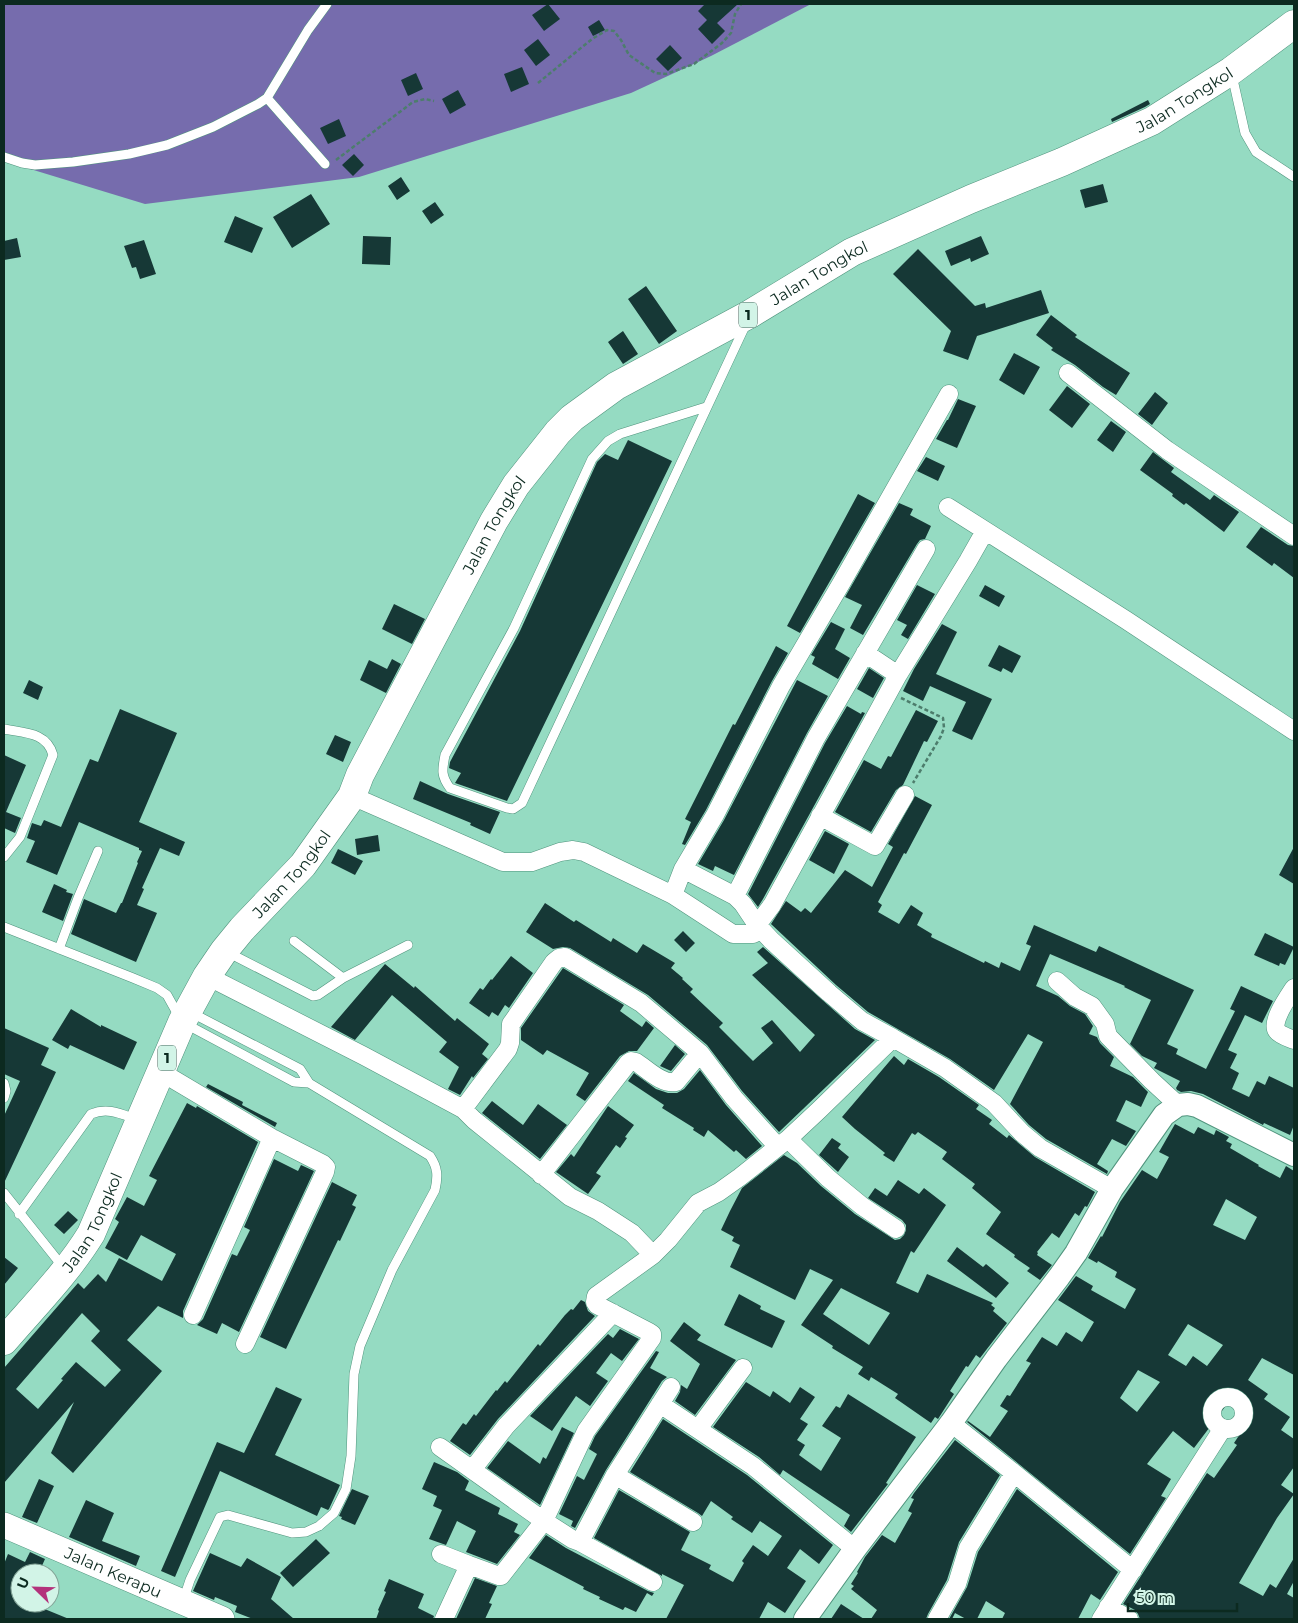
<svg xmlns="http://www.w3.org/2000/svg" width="1298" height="1623" viewBox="0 0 1298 1623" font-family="Montserrat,sans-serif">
	<rect width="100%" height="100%" fill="#95dbc2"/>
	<!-- water -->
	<path fill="#766cad" d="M4 4H811L711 56 631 93 359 177 145 204 4 161Z"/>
	<!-- building -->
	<path fill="#163836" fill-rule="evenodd" d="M548 4 560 19 544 31 532 15Z
		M705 4H738L717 23 725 31 712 44 698 29 707 20 698 11Z
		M599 20 605 30 593 36 588 27Z
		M538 39 550 55 536 66 524 50Z
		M670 45 682 58 668 71 656 59Z
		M522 67 529 84 511 92 504 74Z
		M416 73 423 89 408 96 401 80Z
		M458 90 466 105 450 114 442 99Z
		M1148 100 1150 104 1145 107 1112 122 1111 119Z
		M339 119 346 136 328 144 320 128Z
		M354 154 364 165 353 176 342 165Z
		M401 177 410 191 397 200 388 186Z
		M1103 184 1108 202 1085 208 1080 190Z
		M311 194 330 224 292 248 273 217Z
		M435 202 444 215 431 224 422 211Z
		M235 216 263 228 252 253 224 242Z
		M363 236 391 237 390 265 362 264Z
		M981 236 989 254 971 262 970 258 951 266 945 251Z
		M17 238 21 257 4 260V241Z
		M144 240 156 274 140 279 136 267 132 268 124 246Z
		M918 249 975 306 985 303 986 308 1041 290 1049 313 977 336 968 360 943 351 951 331 893 274Z
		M646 286 677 331 659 344 628 299Z
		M1051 315 1077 335 1075 337 1130 373 1116 395 1103 387 1075 365 1051 350 1053 348 1036 335Z
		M623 331 638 354 623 364 608 342Z
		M1014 353 1040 367 1024 395 999 380Z
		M1067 386 1090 404 1072 428 1049 410Z
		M1155 392 1168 403 1152 425 1138 414Z
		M958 399 976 406 957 448 936 439 947 420H948Z
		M1111 421 1126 432 1113 452 1097 440Z
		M628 440 672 461 507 801 455 783 461 773 449 768 450 762 520 631 597 462 605 454 618 460Z
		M1153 452 1174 468 1171 472 1210 500 1214 495 1239 512 1224 532 1186 503 1184 505 1172 496 1173 494 1140 470Z
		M926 457 945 466 938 481 917 471Z
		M858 494 875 503 800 633 787 626Z
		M899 503 913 509 910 515 931 526 925 539 920 540 917 544 863 635 850 628 862 605 845 597Z
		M1261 527 1288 545 1294 546V578L1274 563 1272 566 1246 547Z
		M917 585 935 594 908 639 901 635 907 625 897 620Z
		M985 585 1005 596 999 607 979 596Z
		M394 604 425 619 412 644 382 629Z
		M831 622 845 629 835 649 850 658 838 679 812 664 815 657 811 655Z
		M942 624 957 632 936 674 992 699 972 740 952 731 966 702 930 686 923 701 903 691 914 669Z
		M999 645 1021 656 1012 673 1003 668 1001 672 988 666Z
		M776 646 788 653 772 681 706 810 685 845 682 844 691 822 685 819 733 724 735 725Z
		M392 659 401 664 386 693 360 680 369 660 387 669Z
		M869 668 884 678 873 698 857 689Z
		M29 680 43 687 38 700 23 693Z
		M797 680 828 696 807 733 734 875 715 866 713 871 698 864 724 820Z
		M847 706 861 714 862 712 865 713 763 899 758 907 748 894 825 743Z
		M120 709 177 733 139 822 185 842 179 856 160 848 142 888 144 889 137 905 157 913 136 962 71 934 84 899 116 913 121 903H122L138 863 137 862 142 851 139 850V848L79 822 57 875 26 862 35 841 27 838 32 823 41 826 44 820 61 827 90 759 98 762Z
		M916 710 938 721 927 742 924 741 903 785 896 790 871 832 835 812 864 760 881 769 888 756 891 757Z
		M335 735 351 742 343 762 326 754Z
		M4 755 26 765 6 812 21 818 15 833 4 828Z
		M420 781 448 794 500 812 490 834 470 825 471 823 413 799Z
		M915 796 932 805 906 854 904 853 878 902 882 905 878 912 899 924 911 905 923 913 917 925 932 934 931 937 984 963 985 961 999 968 1001 962 1020 971 1031 946 1026 944 1034 925 1096 952 1099 946 1194 990 1167 1044 1178 1049 1176 1054 1206 1069 1235 1011 1230 1009 1241 986 1273 1001 1262 1023 1245 1015 1228 1050 1237 1054 1230 1068 1239 1073 1232 1089 1249 1097 1257 1081 1265 1085 1269 1076 1294 1088V1125L1290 1135 1264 1123 1263 1125 1203 1094 1191 1091 1181 1092 1177 1090 1176 1088 1180 1081 1154 1068 1157 1063 1142 1056 1130 1044 1151 1000 1124 987 1125 986 1050 954 1036 986 1058 996 1070 1006 1085 1014 1093 1026 1089 1034 1097 1037 1100 1043 1114 1057 1110 1066 1133 1077 1148 1092 1141 1107 1126 1100 1116 1121 1136 1131 1126 1146 1112 1139 1097 1164 1108 1171 1107 1174 1046 1139 1029 1125 1010 1104 1043 1042 1028 1034 994 1090 950 1059 868 1012 836 985 771 924 786 901 801 912 805 908 811 913 845 870 872 887 893 847 888 844Z
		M825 831 849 844 834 874 809 860Z
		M378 835 380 851 357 855 355 839Z
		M1294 847V884L1279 875Z
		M338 849 363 861 355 875 331 863Z
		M54 884 67 890 66 892 73 894 63 921 42 912Z
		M545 903 574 922 576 920 611 942 613 938 637 953 643 944 675 963 671 968 683 978 682 979 693 989 690 992 723 1023 719 1027 753 1061 773 1043 761 1028 772 1020 800 1052 815 1035 752 975 768 963 757 952 763 947 855 1029 875 1040 779 1132 742 1091 707 1045 648 995 570 948 563 947 553 949 526 932Z
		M683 931 695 943 686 952 674 940Z
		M1265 933 1294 947 1285 965 1280 963 1279 966 1254 955Z
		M511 956 533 973 509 1008 505 1005 498 1016 492 1012 489 1017 469 1003 480 988 483 990 491 979 492 980Z
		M385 964 414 988 415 986 455 1021 457 1018 489 1044 482 1054 488 1059 473 1078 472 1076 460 1095 448 1089 459 1067 439 1052 447 1042 392 995 355 1040 331 1027Z
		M563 968 624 1005 620 1011 642 1027 646 1021 654 1028 637 1051H629L620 1056 585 1101 576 1095 589 1073 547 1050 543 1055 521 1040V1028Z
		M71 1009 101 1027V1025L137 1042 124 1070 70 1045 68 1049 52 1040Z
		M4 1028 49 1048 41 1065 56 1072 4 1183V1116L20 1081 4 1074Z
		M675 1045 685 1054 671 1071 660 1066Z
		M894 1056 904 1065 908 1059 939 1077 979 1105 976 1109 992 1120 989 1124 1007 1138 1009 1135 1035 1157 1095 1192 1087 1207 1085 1206 1079 1216 1075 1213 1059 1238 1052 1233 1037 1252 1038 1253 1037 1255 1052 1265 1040 1280 1027 1271 1030 1268 1014 1257 1015 1255 986 1234 1001 1212 972 1188 975 1184 942 1159 947 1152 918 1132 915 1135 912 1133 894 1162 883 1155 885 1153 855 1129 842 1117Z
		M700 1070 726 1105 762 1146 746 1159 736 1150 734 1152 708 1130 704 1137 693 1130 694 1128 662 1108 664 1105 628 1081 634 1073 656 1089 668 1093H677L684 1089Z
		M208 1084 243 1102 242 1105 277 1123 275 1127 206 1087Z
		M492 1101 523 1125 538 1104 567 1125 540 1159 482 1113Z
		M187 1103 196 1108 197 1106 258 1142 183 1311V1318L158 1306 127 1340 162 1371 73 1473 51 1453 74 1402 4 1483V1368L78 1283 84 1289 98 1274 106 1282 119 1258 162 1281 176 1254 141 1235 127 1260 105 1248 119 1222 115 1219 127 1197 144 1206 157 1180 149 1176ZM82 1313 100 1331 91 1341 121 1370 105 1387 76 1362 61 1379 63 1380 38 1409 16 1389Z
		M608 1106 634 1125 625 1137 627 1138 620 1148 616 1145 596 1173 601 1176 588 1194 556 1172 571 1154 574 1157Z
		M1175 1124 1194 1134 1198 1127 1214 1135 1216 1130 1229 1137 1226 1141 1232 1144 1230 1148 1259 1165 1258 1166 1280 1178 1286 1166 1294 1171V1375L1262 1358 1248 1380 1268 1394 1264 1399 1290 1417 1281 1430 1294 1439V1467L1281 1485 1294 1494 1277 1518 1239 1583 1263 1596 1270 1584 1276 1588 1294 1558V1581L1287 1594 1294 1598V1619H1140L1138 1614 1135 1610 1123 1604 1207 1473 1214 1478 1237 1445 1234 1443 1240 1434 1234 1428 1249 1406 1234 1395 1194 1448 1173 1431 1147 1464 1171 1479 1161 1496 1166 1498 1130 1554 967 1422 968 1421 990 1437 1008 1411 1000 1406 1007 1395 1010 1396 1031 1363 1026 1361 1042 1337 1057 1346 1066 1332 1082 1342 1094 1322 1058 1300 1076 1276 1093 1286 1091 1290 1125 1309 1136 1289 1115 1277 1117 1272 1098 1261 1097 1263 1088 1258 1101 1236 1102 1237 1120 1202 1142 1170 1157 1179 1169 1157 1159 1152ZM1226 1199 1257 1217 1245 1240 1213 1225ZM1188 1324 1223 1345 1207 1366 1193 1356 1186 1366 1168 1355ZM1138 1370 1160 1382 1137 1412 1120 1398Z
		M832 1138 841 1144 838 1148 849 1157 838 1172 819 1155Z
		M784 1155 797 1163 821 1186 855 1214 895 1240 900 1239 904 1235 906 1230V1225L902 1220 868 1198 875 1188 887 1196 898 1180 919 1194 924 1188 946 1205 914 1253 911 1251 896 1283 918 1293 927 1274 993 1303 991 1305 995 1308 993 1311 1007 1323 980 1358 976 1355 968 1367 966 1366 950 1391 954 1394 938 1419 935 1417 931 1423 895 1398 898 1394 871 1377 869 1381 858 1374 863 1367 832 1348 833 1346 801 1325 833 1280 810 1269 795 1300 730 1267 740 1245 732 1241 734 1237 721 1230 730 1211 742 1188ZM841 1288 890 1313 869 1345 823 1314Z
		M274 1159 298 1171 301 1165 314 1171 239 1332 222 1323 217 1334 197 1325 203 1319 232 1254 237 1256 250 1230 244 1227Z
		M332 1182 357 1195 352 1205 356 1207 340 1241 338 1240 286 1349 260 1337Z
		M68 1211 78 1220 64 1234 54 1225Z
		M957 1247 983 1267 986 1264 1009 1283 996 1298 947 1261Z
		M4 1257 18 1268 4 1285Z
		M739 1294 761 1306 760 1309 785 1321 772 1348 724 1325Z
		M581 1300 585 1302 588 1311 595 1316 498 1419 470 1455 450 1441 463 1423 466 1425 474 1414 476 1416 496 1390 497 1391 505 1381 507 1383 538 1344 540 1346 565 1315 571 1309 573 1310Z
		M684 1322 701 1335 697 1340 736 1360 695 1415 675 1401 680 1392 681 1385 687 1389 700 1364 670 1341Z
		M620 1329 639 1339 622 1361 611 1353 596 1373 608 1381 590 1406 576 1396 552 1431 530 1416 608 1334 613 1338Z
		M656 1351 659 1352 650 1368 667 1377 662 1381 606 1470 575 1528 571 1526 573 1521 559 1514 577 1476 584 1480 597 1454 589 1449 595 1436Z
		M746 1382 770 1397 773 1391 790 1403 800 1387 815 1397 800 1419 808 1424 797 1440 805 1445 799 1455 821 1471 841 1438 822 1426 836 1406 840 1408 848 1394 916 1437 886 1483 888 1484 851 1532 844 1526 850 1515 783 1470 780 1475 759 1457 713 1427Z
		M276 1387 302 1399 275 1455 340 1485 329 1509 328 1510 321 1507 317 1516 220 1471 175 1577 161 1571 217 1442 244 1453Z
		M663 1419 747 1475 833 1545 819 1564 800 1549 787 1568 806 1581 785 1613 768 1602 759 1619H666L684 1585 662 1574V1576L594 1538 619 1490 690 1532 681 1550 711 1565 709 1569 733 1582 744 1563 742 1561 753 1545 768 1556 782 1536 760 1521 752 1533 731 1519 733 1517 711 1501 702 1516 698 1513 630 1472Z
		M562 1427 574 1433 540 1505 487 1468 508 1441 540 1464 543 1457 546 1459Z
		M955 1440 1000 1475 959 1542 947 1580 928 1614 926 1619H871L877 1610 851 1589 854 1586 851 1584 858 1573 857 1572 865 1557 882 1535 895 1543 912 1513 908 1511 914 1499 911 1498 914 1493Z
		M434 1462 457 1472 469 1481 465 1490 500 1508 498 1514 518 1524 514 1532 520 1535 497 1564 466 1552 476 1531 457 1521 446 1545 429 1539 442 1510 433 1506 437 1496 422 1489Z
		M39 1479 54 1486 37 1523 22 1517Z
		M352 1489 369 1496 355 1525 341 1519 342 1517 339 1516Z
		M1017 1489 1118 1572 1100 1600 1091 1594 1078 1619H1002L1005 1613 986 1601 977 1619H966L955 1613 952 1619H949L967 1587 978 1552Z
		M86 1500 114 1513 102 1541 140 1556 136 1566 69 1537Z
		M546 1535 566 1548 648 1591 654 1593 652 1596 647 1593 636 1612 625 1607 623 1610 599 1599 600 1597 583 1589 584 1587 529 1558Z
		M316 1539 330 1553 293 1587 280 1573Z
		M30 1552 45 1559 41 1568 52 1573H20V1603H30L69 1619H4V1564L8 1554 25 1562Z
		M210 1553 241 1567 247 1558 281 1577 271 1599 294 1619H253L235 1612 237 1606 215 1597 214 1600 193 1591Z
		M475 1578 497 1586 489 1603 492 1604 485 1619H456Z
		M389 1579 424 1594 418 1608 434 1616 433 1619H376L379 1611 378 1610 386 1592 384 1591Z
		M841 1604 864 1619H831Z"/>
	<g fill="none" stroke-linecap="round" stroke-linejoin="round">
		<defs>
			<path id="service" d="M1232 75 1245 133 1256 152 1294 177
				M267 98 325 164
				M4 157 22 163 35 165 73 162 129 154 167 145 213 127 258 104 267 98 308 30 327 4
				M706 407 620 434 608 441 592 459 514 628 445 755C442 770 441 776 450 788L507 808 513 809 522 803 745 326
				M4 729C24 733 47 732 53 755L20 837 4 857
				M4 927 133 978 157 988 167 995 182 1022 294 1082 309 1083
				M294 941 343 978
				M59 949 78 898 98 851
				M227 952 313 996 318 995 343 978 408 945
				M4 1083 6 1091 4 1098
				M4 1193 63 1267
				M19 1214 91 1114C108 1107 121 1114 138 1120
				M183 1601 190 1580 220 1517 228 1515 292 1533 306 1532 319 1526 334 1513 346 1489 351 1456 354 1374 360 1346 392 1270 435 1190C438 1176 438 1168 430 1156L309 1083 300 1069 190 1012"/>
			<path id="minor" d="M1068 373 1167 450 1294 536
				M948 507 1126 620 1294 731
				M865 653 898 675
				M352 796 503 862H532L560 852 573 850 584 852 673 895 733 934H753L755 933 757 925 772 905 898 675 968 561 985 531
				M820 816 875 846 905 795
				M683 869 735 896 743 904 757 925 771 940 829 993 862 1021 893 1038
				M673 895 683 869 715 815 781 686 842 582 949 394
				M735 896 816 738 926 549
				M207 976 364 1056 463 1109 474 1120 570 1197 598 1211 632 1233 653 1255
				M1057 981 1075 997 1092 1006 1105 1024 1108 1036 1152 1081 1178 1105
				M1294 988C1289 996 1270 1022 1277 1031 1280 1035 1289 1038 1294 1040
				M161 1072 272 1138 323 1164 326 1167 325 1172 245 1344
				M463 1109 508 1049 510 1043 511 1024 554 962 559 958 565 957 641 1003 700 1053 734 1098 778 1147
				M788 1139 828 1178 862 1206 896 1229
				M541 1175 628 1063 631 1061 636 1062C647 1069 662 1085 676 1082L700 1053
				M193 1315 272 1138
				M1212 1413a16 16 0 1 1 32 0a16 16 0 1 1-32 0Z
				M660 1404 753 1466 855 1549
				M951 1423 1014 1473 1133 1570
				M698 1429 743 1368
				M440 1447 544 1521 572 1539 580 1542 615 1475 671 1387
				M472 1470 506 1426 613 1313
				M615 1475 693 1522
				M580 1542 653 1582
				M441 1554 469 1565
				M1108 1607 1129 1619
				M444 1619 469 1565 499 1576H501L544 1521 586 1431 652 1338V1334L649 1332 597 1305 595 1302 596 1296 653 1255 668 1240 698 1203 719 1192 740 1177 788 1139 819 1110 893 1038 945 1068 994 1103 1022 1133 1040 1148 1112 1189
				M937 1619 957 1584 968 1548 1014 1473
				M1101 1619 1223 1428"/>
			<path id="tertiary" d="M805 1619 855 1549 951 1423 996 1359 1059 1277 1076 1253 1112 1189 1164 1115 1178 1105 1188 1104 1197 1106 1294 1155"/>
			<g id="secondary">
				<path id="s1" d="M4 1525 222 1619"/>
			</g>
			<g id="trunk">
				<path id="s2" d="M4 1341C34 1306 67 1273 91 1234L182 1022 207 976 224 951 242 929 303 865 352 796 360 775 494 521 516 485 558 432 572 418 616 386 750 314 852 252 971 199 1062 162 1152 121 1231 71 1294 24"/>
			</g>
		</defs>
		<!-- service casing -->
		<use href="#service" stroke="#50947d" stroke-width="10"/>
		<!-- minor casing -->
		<use href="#minor" stroke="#50947d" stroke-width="19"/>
		<!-- tertiary casing -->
		<use href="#tertiary" stroke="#50947d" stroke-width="24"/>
		<!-- secondary casing -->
		<use href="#secondary" stroke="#50947d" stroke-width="26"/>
		<!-- trunk casing -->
		<use href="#trunk" stroke="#50947d" stroke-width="29"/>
		<!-- path -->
		<path stroke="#4d7d6c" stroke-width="2.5" stroke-dasharray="4 2.5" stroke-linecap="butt" d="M538 83 592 39 607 30 614 31 621 40 629 55 655 73 666 74 694 64 722 43 731 33 735 14 741 4
			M336 160 413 102 425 99 434 101
			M901 698 943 718 944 728 941 736 913 783"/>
		<!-- service -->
		<use href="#service" stroke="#fff" stroke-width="9"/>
		<!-- minor -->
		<use href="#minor" stroke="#fff" stroke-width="18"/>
		<!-- tertiary -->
		<use href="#tertiary" stroke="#fff" stroke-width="22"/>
		<!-- secondary -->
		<use href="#secondary" stroke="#fff" stroke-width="25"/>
		<!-- trunk -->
		<use href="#trunk" stroke="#fff" stroke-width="28"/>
	</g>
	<g text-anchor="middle" stroke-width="5" stroke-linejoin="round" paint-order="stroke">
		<!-- shield labels -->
		<g fill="#d2f4e7" stroke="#47675c" stroke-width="1">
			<rect x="739" y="302.5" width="18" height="25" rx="4"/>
			<rect x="158" y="1045.5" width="18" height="25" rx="4"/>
		</g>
		<g font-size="15" font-weight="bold" fill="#0c2a20">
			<text x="748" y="320">1</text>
			<text x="167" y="1063">1</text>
		</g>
		<!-- street labels -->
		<g font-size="16" fill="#0c2a20" stroke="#d2f4e7">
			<text dy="6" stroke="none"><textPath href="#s2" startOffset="1784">Jalan Tongkol</textPath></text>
			<text dy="6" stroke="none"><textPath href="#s2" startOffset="1379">Jalan Tongkol</textPath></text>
			<text dy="6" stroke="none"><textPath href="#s2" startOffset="959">Jalan Tongkol</textPath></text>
			<text dy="6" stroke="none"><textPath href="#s2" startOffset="554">Jalan Tongkol</textPath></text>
			<text dy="6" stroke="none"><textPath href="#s2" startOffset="149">Jalan Tongkol</textPath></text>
			<text dy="6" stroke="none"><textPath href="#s1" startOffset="119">Jalan Kerapu</textPath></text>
		</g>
	</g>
	<!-- border -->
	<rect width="1298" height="1623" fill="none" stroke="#0c2a20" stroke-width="10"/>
	<!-- north arrow -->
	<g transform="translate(35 1588) rotate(293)"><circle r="24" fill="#d2f4e7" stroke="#83a397"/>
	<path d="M0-4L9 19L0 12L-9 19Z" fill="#b3317b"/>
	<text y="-8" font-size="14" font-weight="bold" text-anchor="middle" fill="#0c2a20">U</text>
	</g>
	<!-- scale -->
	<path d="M1128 1603v8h109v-8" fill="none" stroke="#0c2a20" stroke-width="2.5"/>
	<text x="1136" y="1603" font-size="15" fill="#0c2a20" stroke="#d2f4e7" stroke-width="4" paint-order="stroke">50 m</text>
</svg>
